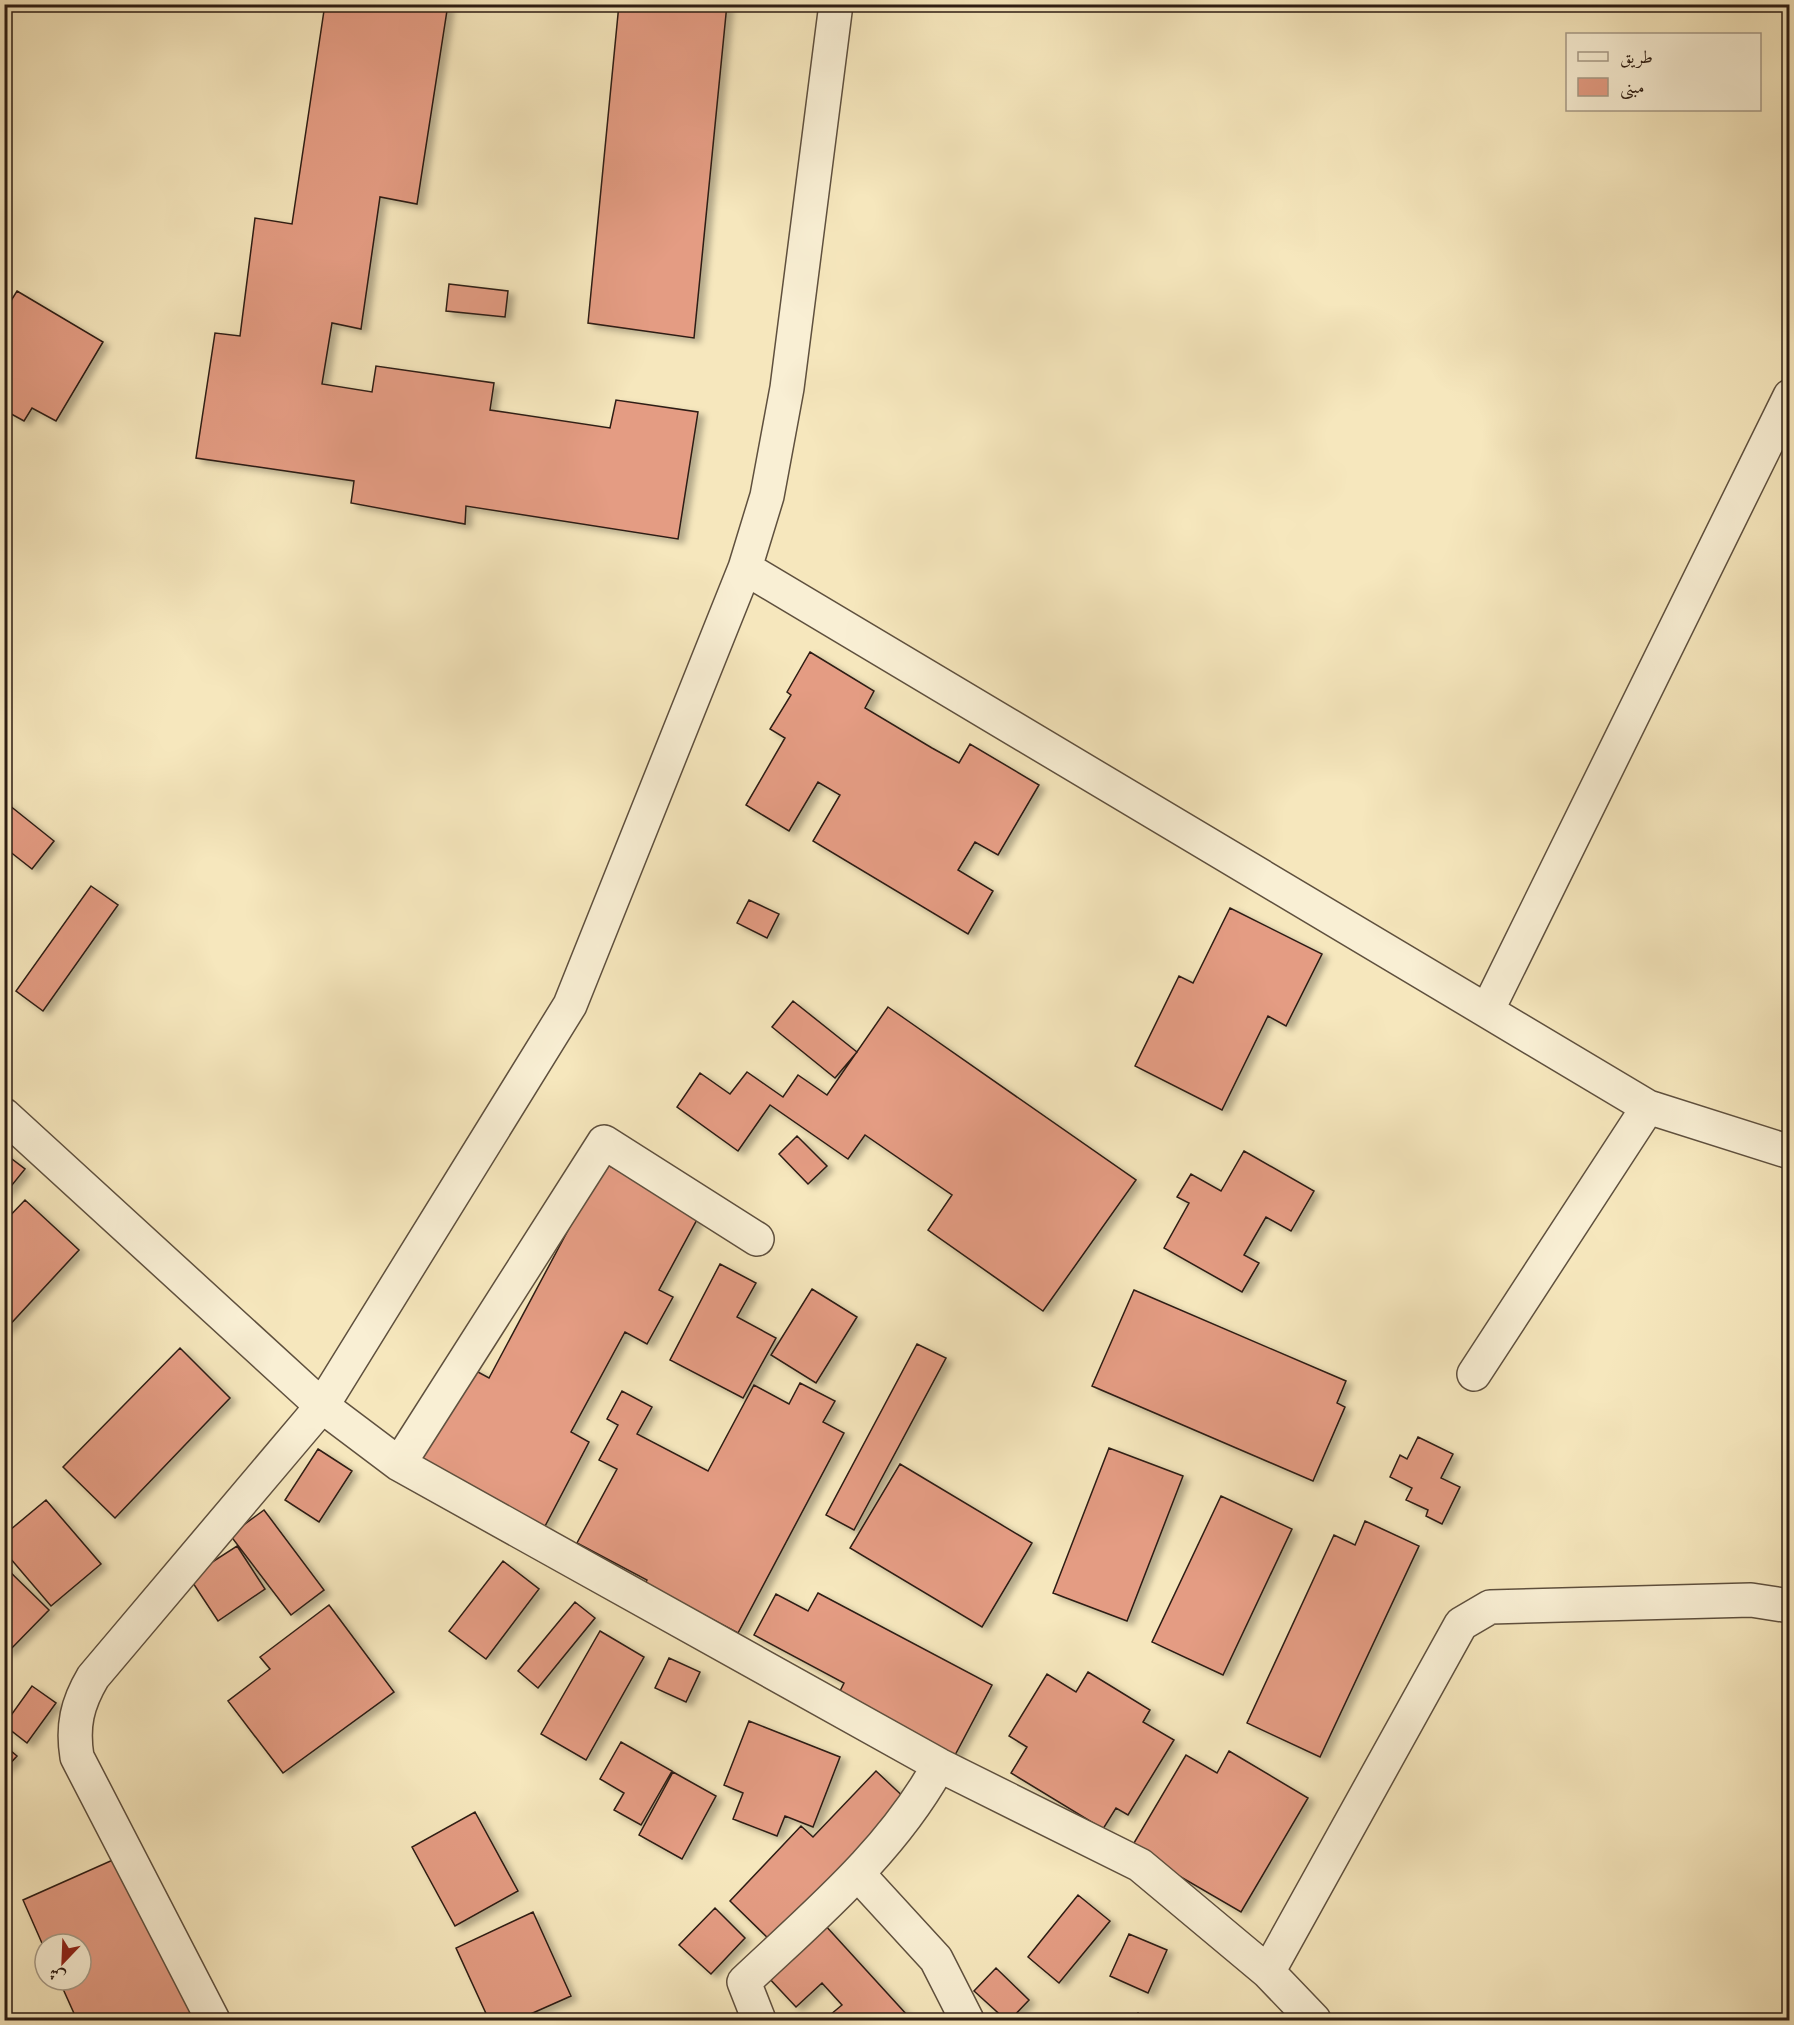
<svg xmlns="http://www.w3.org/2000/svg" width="1794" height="2025" viewBox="0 0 1794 2025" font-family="'Gentium Book Plus',Amiri,serif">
	<defs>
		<filter id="shadow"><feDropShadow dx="6" dy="4" stdDeviation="3" flood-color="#0004"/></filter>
	</defs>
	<rect width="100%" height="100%" fill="#f6e7bd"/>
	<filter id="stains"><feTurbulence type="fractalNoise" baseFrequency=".00333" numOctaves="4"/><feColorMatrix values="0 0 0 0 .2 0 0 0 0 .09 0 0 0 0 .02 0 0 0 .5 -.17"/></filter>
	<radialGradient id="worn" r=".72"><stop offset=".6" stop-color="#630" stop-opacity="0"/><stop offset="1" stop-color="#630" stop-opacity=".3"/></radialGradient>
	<!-- building -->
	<path fill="#e49c83" stroke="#2d1d13" stroke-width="1.5" filter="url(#shadow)" d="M325 4H448L417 204 380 197 361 329 332 323 322 384 372 392 376 366 494 383 490 410 610 428 616 400 698 412 678 539 466 506 465 524 351 503 354 481 196 458 215 333 240 336 255 218 292 224Z
		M619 4H727L694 338 588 323Z
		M449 284 508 291 505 317 446 311Z
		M17 291 103 342 56 421 32 408 24 421 4 410V312Z
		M810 652 874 691 865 708 932 748 959 763 970 744 1039 785 998 855 975 842 958 870 993 891 968 934 813 841 840 795 818 782 789 831 746 805 785 738 770 729 791 695 787 692Z
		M4 801 54 841 32 869 4 847Z
		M91 886 118 905 43 1011 16 991Z
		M749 900 779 914 767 938 737 923Z
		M1230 908 1322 954 1286 1026 1268 1016 1222 1110 1135 1066 1179 976 1193 983Z
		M793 1001 857 1052 835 1078 772 1027Z
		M888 1007 1136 1180 1043 1311 928 1230 952 1195 865 1135 848 1159 770 1105 738 1151 677 1107 700 1073 730 1094 747 1072 783 1097 798 1075 827 1095Z
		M797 1136 827 1166 808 1184 779 1154Z
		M1244 1151 1314 1191 1291 1231 1266 1217 1244 1255 1259 1263 1242 1292 1164 1248 1189 1203 1177 1197 1191 1174 1221 1191Z
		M4 1153 25 1169 4 1195Z
		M604 1163 700 1214 659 1290 673 1297 647 1344 625 1332 571 1432 589 1442 543 1530 414 1461 465 1365 489 1378Z
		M25 1200 79 1250 4 1331V1222Z
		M720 1264 756 1283 737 1317 776 1338 743 1398 670 1360Z
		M812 1289 857 1317 816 1383 771 1355Z
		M1134 1290 1346 1381 1337 1403 1345 1407 1313 1481 1092 1386Z
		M917 1344 946 1358 854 1530 826 1515Z
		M180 1348 230 1398 115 1518 63 1467Z
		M800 1383 835 1401 823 1422 844 1433 738 1633 645 1584 647 1580 577 1543 617 1469 599 1460 618 1425 607 1419 622 1391 652 1407 637 1434 708 1471 754 1385 789 1404Z
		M1418 1437 1453 1454 1441 1478 1460 1487 1442 1524 1426 1516 1428 1510 1406 1500 1412 1488 1390 1477 1400 1455 1407 1459Z
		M1109 1448 1183 1476 1127 1621 1053 1593Z
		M318 1449 352 1471 319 1522 285 1500Z
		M900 1464 1032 1543 982 1627 850 1548Z
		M1221 1496 1292 1529 1223 1675 1152 1642Z
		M46 1500 101 1564 51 1606 4 1551V1535Z
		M264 1510 324 1590 291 1615 230 1535Z
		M1365 1521 1419 1546 1320 1757 1247 1723 1334 1535 1355 1545Z
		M237 1546 265 1589 218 1621 189 1577Z
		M503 1561 539 1589 486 1659 449 1631Z
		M4 1566 49 1610 8 1652 4 1648Z
		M818 1593 992 1685 954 1757 838 1695 844 1683 754 1635 776 1594 808 1611Z
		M575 1602 595 1618 538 1688 518 1671Z
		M329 1605 394 1692 283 1773 228 1701 270 1669 260 1657Z
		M600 1631 644 1657 586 1760 541 1734Z
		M669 1658 700 1672 686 1702 655 1688Z
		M1088 1672 1150 1710 1143 1722 1174 1740 1128 1815 1116 1808 1103 1829 1011 1773 1027 1747 1009 1736 1047 1674 1076 1692Z
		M32 1686 56 1703 27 1743 4 1725Z
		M749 1721 840 1757 813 1827 785 1816 777 1836 733 1819 743 1793 724 1785Z
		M621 1742 672 1771 641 1825 614 1810 624 1793 600 1779Z
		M4 1745 17 1756 4 1770Z
		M1229 1751 1308 1798 1241 1912 1131 1848 1186 1755 1217 1773Z
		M876 1771 911 1804 775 1945 730 1901 801 1826 813 1837Z
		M673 1772 716 1796 682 1859 639 1835Z
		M475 1812 518 1891 455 1926 412 1847Z
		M124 1855 197 2020H77L59 1980H81V1944H45V1950L23 1900Z
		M1078 1895 1110 1921 1059 1983 1028 1957Z
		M715 1908 745 1938 711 1974 679 1945Z
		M533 1912 571 1996 517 2020H489L456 1948Z
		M824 1924 908 2016 904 2020H824L842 2005 822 1983 796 2007 767 1976Z
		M1129 1934 1167 1950 1148 1993 1110 1976Z
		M996 1968 1029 2000 1010 2020H1006L974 1991Z
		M1138 2013 1145 2020H1130Z"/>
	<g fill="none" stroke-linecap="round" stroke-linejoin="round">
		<defs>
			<path id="minor" d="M745 568 1648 1107 1790 1152
				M1488 1009 1790 396
				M4 1115 322 1406 399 1464 939 1765 1140 1865 1268 1972 1314 2020
				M1474 1374 1648 1107
				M399 1464 604 1142 757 1239
				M858 1874 936 1959 967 2020
				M1268 1972 1461 1624 1490 1607 1751 1600 1790 1606
				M213 2020 77 1757C72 1726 77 1704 93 1677L322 1406 570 1005 745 568 767 496 787 388 836 4
				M759 2020 744 1982C815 1915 892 1851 939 1765"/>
		</defs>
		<!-- minor casing -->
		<use href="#minor" stroke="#5f503e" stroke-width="36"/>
		<!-- minor -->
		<use href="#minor" stroke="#f9efd4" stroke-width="33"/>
	</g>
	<!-- margin -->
	<rect width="1794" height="2025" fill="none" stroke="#f6e7bd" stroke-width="24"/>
	<rect x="6" y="6" width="1782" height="2013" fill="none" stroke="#2d1d13" stroke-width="3"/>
	<rect x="12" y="12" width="1770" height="2001" fill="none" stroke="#2d1d13" stroke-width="1.5"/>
	<!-- legend -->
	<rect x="1566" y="33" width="195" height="78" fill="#f9efd4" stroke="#a79b87" stroke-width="1.5"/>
	<rect x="1578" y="52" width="30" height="9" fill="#f9efd4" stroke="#a79b87" stroke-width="1.5"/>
	<text x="1620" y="63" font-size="18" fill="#2d1d13">طريق</text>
	<rect x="1578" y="78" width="30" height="18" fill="#e49c83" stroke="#a79b87" stroke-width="1.5"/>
	<text x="1620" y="93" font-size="18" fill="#2d1d13">مبنى</text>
	<!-- north arrow -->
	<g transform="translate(63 1962) rotate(203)"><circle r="28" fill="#f9efd4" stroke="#a79b87" stroke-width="1.5"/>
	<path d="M0-4.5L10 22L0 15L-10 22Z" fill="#8f2418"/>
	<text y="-9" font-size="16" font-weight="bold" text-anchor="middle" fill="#2d1d13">ش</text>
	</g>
	<rect width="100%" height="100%" filter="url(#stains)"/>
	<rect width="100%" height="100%" fill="url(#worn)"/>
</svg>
